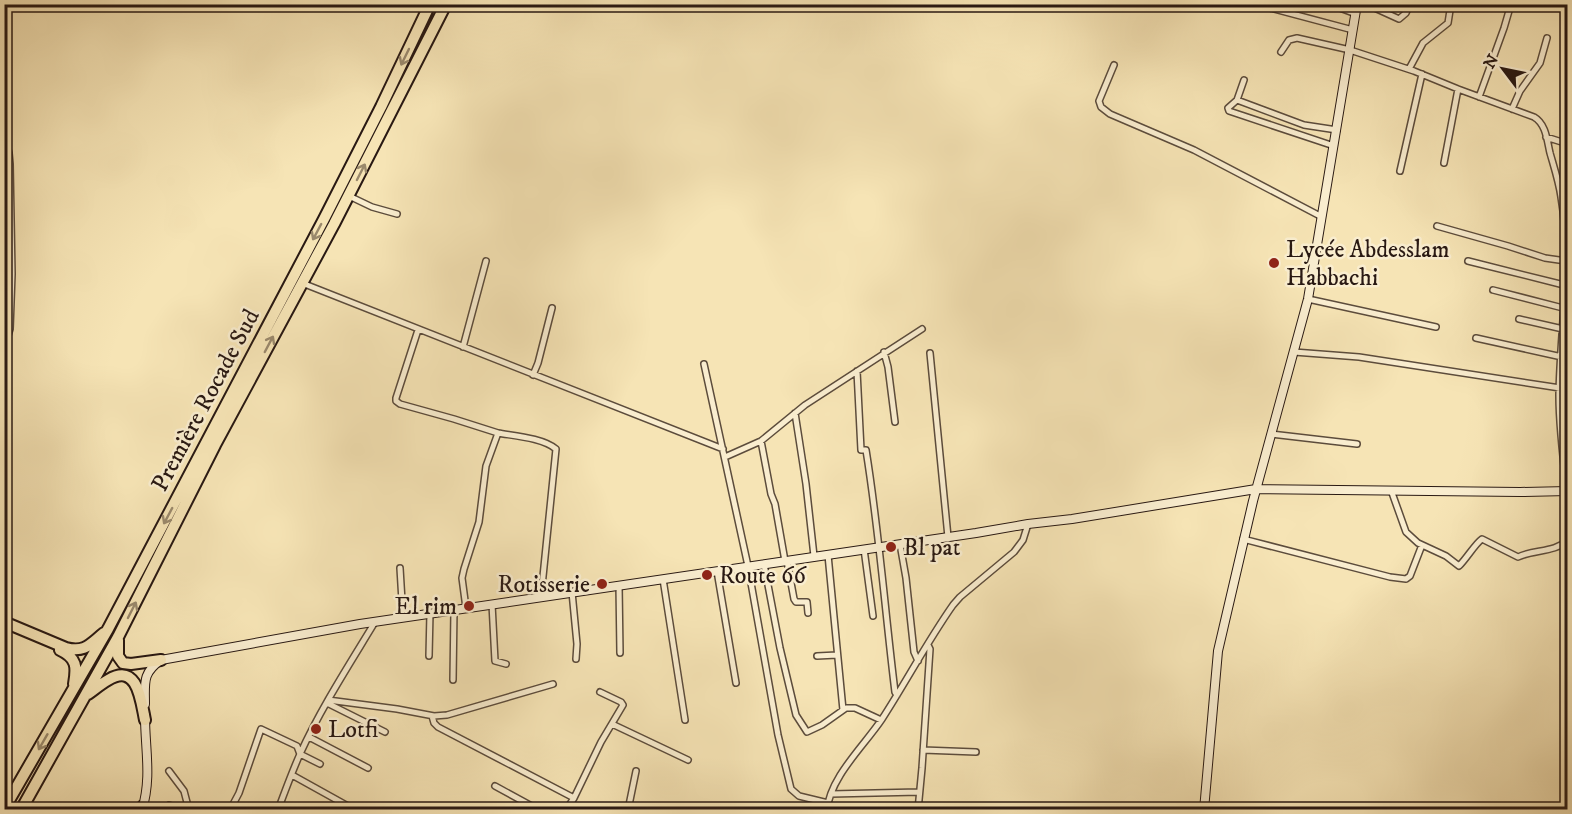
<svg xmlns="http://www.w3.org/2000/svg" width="1572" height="814" viewBox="0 0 1572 814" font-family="'IM FELL DW Pica',serif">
	<rect width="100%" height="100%" fill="#f6e4b5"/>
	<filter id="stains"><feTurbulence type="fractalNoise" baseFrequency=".00333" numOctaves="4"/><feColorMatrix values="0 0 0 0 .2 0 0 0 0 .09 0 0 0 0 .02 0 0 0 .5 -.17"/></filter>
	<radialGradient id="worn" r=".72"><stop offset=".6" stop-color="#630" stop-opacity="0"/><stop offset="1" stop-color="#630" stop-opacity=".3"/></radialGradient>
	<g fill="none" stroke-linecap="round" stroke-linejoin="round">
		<defs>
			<path id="street" d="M1255 4 1353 30
				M1329 4 1356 14
				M1366 4 1399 19 1406 13 1410 4
				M1281 52 1289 40 1297 38 1350 50 1414 71 1458 89 1534 117C1546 124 1547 140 1550 153 1554 167 1559 182 1561 197 1572 262 1560 330 1559 395 1559 427 1563 459 1567 491
				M1114 65 1099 101 1101 107 1110 114 1194 150 1322 217
				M1409 69 1423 43 1448 23 1451 4
				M1244 80 1237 100 1228 108 1229 111 1334 146
				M1479 97 1504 28 1511 4
				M1237 100 1304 125 1337 130
				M1512 109 1520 91 1540 63 1547 38
				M4 135 9 153 10 164 12 274 10 329 4 348
				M1546 137 1568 144
				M1444 163 1458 89
				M1400 171 1422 74
				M349 196 372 207 397 214
				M1437 226 1508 246 1545 258 1566 261
				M1468 261 1564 285
				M302 283 723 449
				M1493 290 1563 308
				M1308 299 1436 327
				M1519 319 1563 329
				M418 330 396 398V401L400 404 454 419 498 433 486 466 479 522 464 569 462 578 466 608
				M1476 338 1562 357
				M463 347 486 261
				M884 352 888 367 895 422
				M1294 352 1359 357 1560 388
				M930 353 948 537
				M704 364 748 566 778 735 791 789 799 796 828 803
				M857 371 861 450H866C879 530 885 611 895 692L897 695
				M533 375 538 363 552 308
				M795 413 806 484 814 556
				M498 433C515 436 543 438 556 449L541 596
				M1271 434 1357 444
				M761 441 771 494 775 504 785 561
				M725 457 761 441 805 405 922 329
				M1391 490 1406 532 1418 543 1446 556 1459 566C1467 558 1475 544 1482 539L1518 557C1535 549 1554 553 1568 540
				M1243 539 1390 577 1406 579 1410 576 1422 545
				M900 544 906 578 914 652 918 661
				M864 549 873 616
				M828 555 843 710
				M787 561 794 599 796 602H807L808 613
				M764 564 780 648 796 715 807 732 822 725 846 708H855L881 720
				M400 568 403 618
				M717 571 736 683
				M663 579 685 720
				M619 585 620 653
				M572 592 577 644 576 659
				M492 604 495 661 506 664
				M429 656 430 613
				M817 656 837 655
				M453 680 454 610
				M328 700 397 709 434 716 447 715 553 684
				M327 703 385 732
				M432 716 434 723 438 727 574 798
				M612 724 688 760
				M309 737 368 768
				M923 750 976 752
				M169 771 184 791 189 810
				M292 775 355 810
				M495 786 539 810
				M831 794 919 792
				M164 810 169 805 184 810
				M230 810 239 793 261 729 297 746 300 754 320 764
				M278 810C285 791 292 772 300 754 321 708 349 665 375 622
				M566 810 574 798 601 742 623 705 621 702 600 692
				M628 810 636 771
				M648 810V808
				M827 810C830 777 864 746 882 719 906 682 927 642 953 605L960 597 1014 552 1023 540 1028 524
				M918 810 922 768 930 649 928 645"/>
			<path id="secondary" d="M145 704C145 683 142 673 161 660L360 624 976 533 1028 524 1072 519 1256 489 1520 492 1568 491
				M142 810C152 777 145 749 145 716
				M1204 810 1218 651 1253 501 1308 299 1357 4"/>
			<path id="highway" d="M4 622 66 648C85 653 90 644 104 633
				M118 640V656L123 663 131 664 161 660
				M60 650C77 658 77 667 74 684
				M88 694C95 689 101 684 108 680 138 662 141 701 145 720
				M143 806V810
				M4 809 108 629 324 219 381 107 430 4
				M21 810 118 637 215 445 334 224 446 4"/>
		</defs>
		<!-- street casing -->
		<use href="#street" stroke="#5c4c3c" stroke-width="8"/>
		<!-- secondary casing -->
		<use href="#secondary" stroke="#291913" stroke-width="10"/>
		<!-- highway casing -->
		<use href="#highway" stroke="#291913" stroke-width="14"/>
		<!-- street -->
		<use href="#street" stroke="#f9edcf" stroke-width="5"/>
		<!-- secondary -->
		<use href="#secondary" stroke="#f9edcf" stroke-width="8"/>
		<!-- highway -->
		<use href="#highway" stroke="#f6e4b5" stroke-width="10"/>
	</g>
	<!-- one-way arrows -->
	<defs><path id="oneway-shaft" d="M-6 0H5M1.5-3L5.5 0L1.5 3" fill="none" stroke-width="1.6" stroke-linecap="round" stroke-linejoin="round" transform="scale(1.5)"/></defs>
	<g stroke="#9a896c">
		<use href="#oneway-shaft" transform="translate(405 57) rotate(116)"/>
		<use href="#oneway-shaft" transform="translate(361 172) rotate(-63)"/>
		<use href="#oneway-shaft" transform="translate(317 232) rotate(118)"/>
		<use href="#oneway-shaft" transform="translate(269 344) rotate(-62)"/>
		<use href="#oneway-shaft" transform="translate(168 516) rotate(118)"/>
		<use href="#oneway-shaft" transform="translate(132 610) rotate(-63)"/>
		<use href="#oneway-shaft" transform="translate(43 742) rotate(120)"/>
	</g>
	<!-- markers -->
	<g fill="#8f2418" stroke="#f9edcf" stroke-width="2">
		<circle cx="1274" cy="263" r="6"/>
		<circle cx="891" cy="547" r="6"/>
		<circle cx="707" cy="575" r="6"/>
		<circle cx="602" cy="584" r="6"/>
		<circle cx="469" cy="606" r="6"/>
		<circle cx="316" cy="729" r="6"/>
	</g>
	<g text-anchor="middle" stroke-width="5" stroke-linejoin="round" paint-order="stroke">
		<!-- poi labels -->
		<g font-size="24" fill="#291913" stroke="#f9edcf" text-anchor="start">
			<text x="1286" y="257">Lycée Abdesslam<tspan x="1286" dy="28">Habbachi</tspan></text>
			<text x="903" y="555">Bl pat</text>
			<text x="719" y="583">Route 66</text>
			<text x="590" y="592" text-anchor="end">Rotisserie</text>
			<text x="457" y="614" text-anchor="end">El rim</text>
			<text x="328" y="737">Lotfi</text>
		</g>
		<!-- street labels -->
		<g font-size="24" fill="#291913" stroke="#f9edcf">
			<text transform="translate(205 400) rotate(-62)" y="8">Première Rocade Sud</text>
		</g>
	</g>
	<!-- margin -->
	<rect width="1572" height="814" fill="none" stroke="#f6e4b5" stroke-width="24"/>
	<rect x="6" y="6" width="1560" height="802" fill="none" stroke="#291913" stroke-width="3"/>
	<rect x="12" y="12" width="1548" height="790" fill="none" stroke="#291913" stroke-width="1.5"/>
	<!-- north arrow -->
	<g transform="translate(1503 69) rotate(302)" stroke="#f9edcf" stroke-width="4.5" paint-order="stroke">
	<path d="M0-4.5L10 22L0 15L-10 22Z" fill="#291913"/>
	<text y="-9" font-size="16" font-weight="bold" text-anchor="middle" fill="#291913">N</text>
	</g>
	<rect width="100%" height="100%" filter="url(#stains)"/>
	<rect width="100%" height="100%" fill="url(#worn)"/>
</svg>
